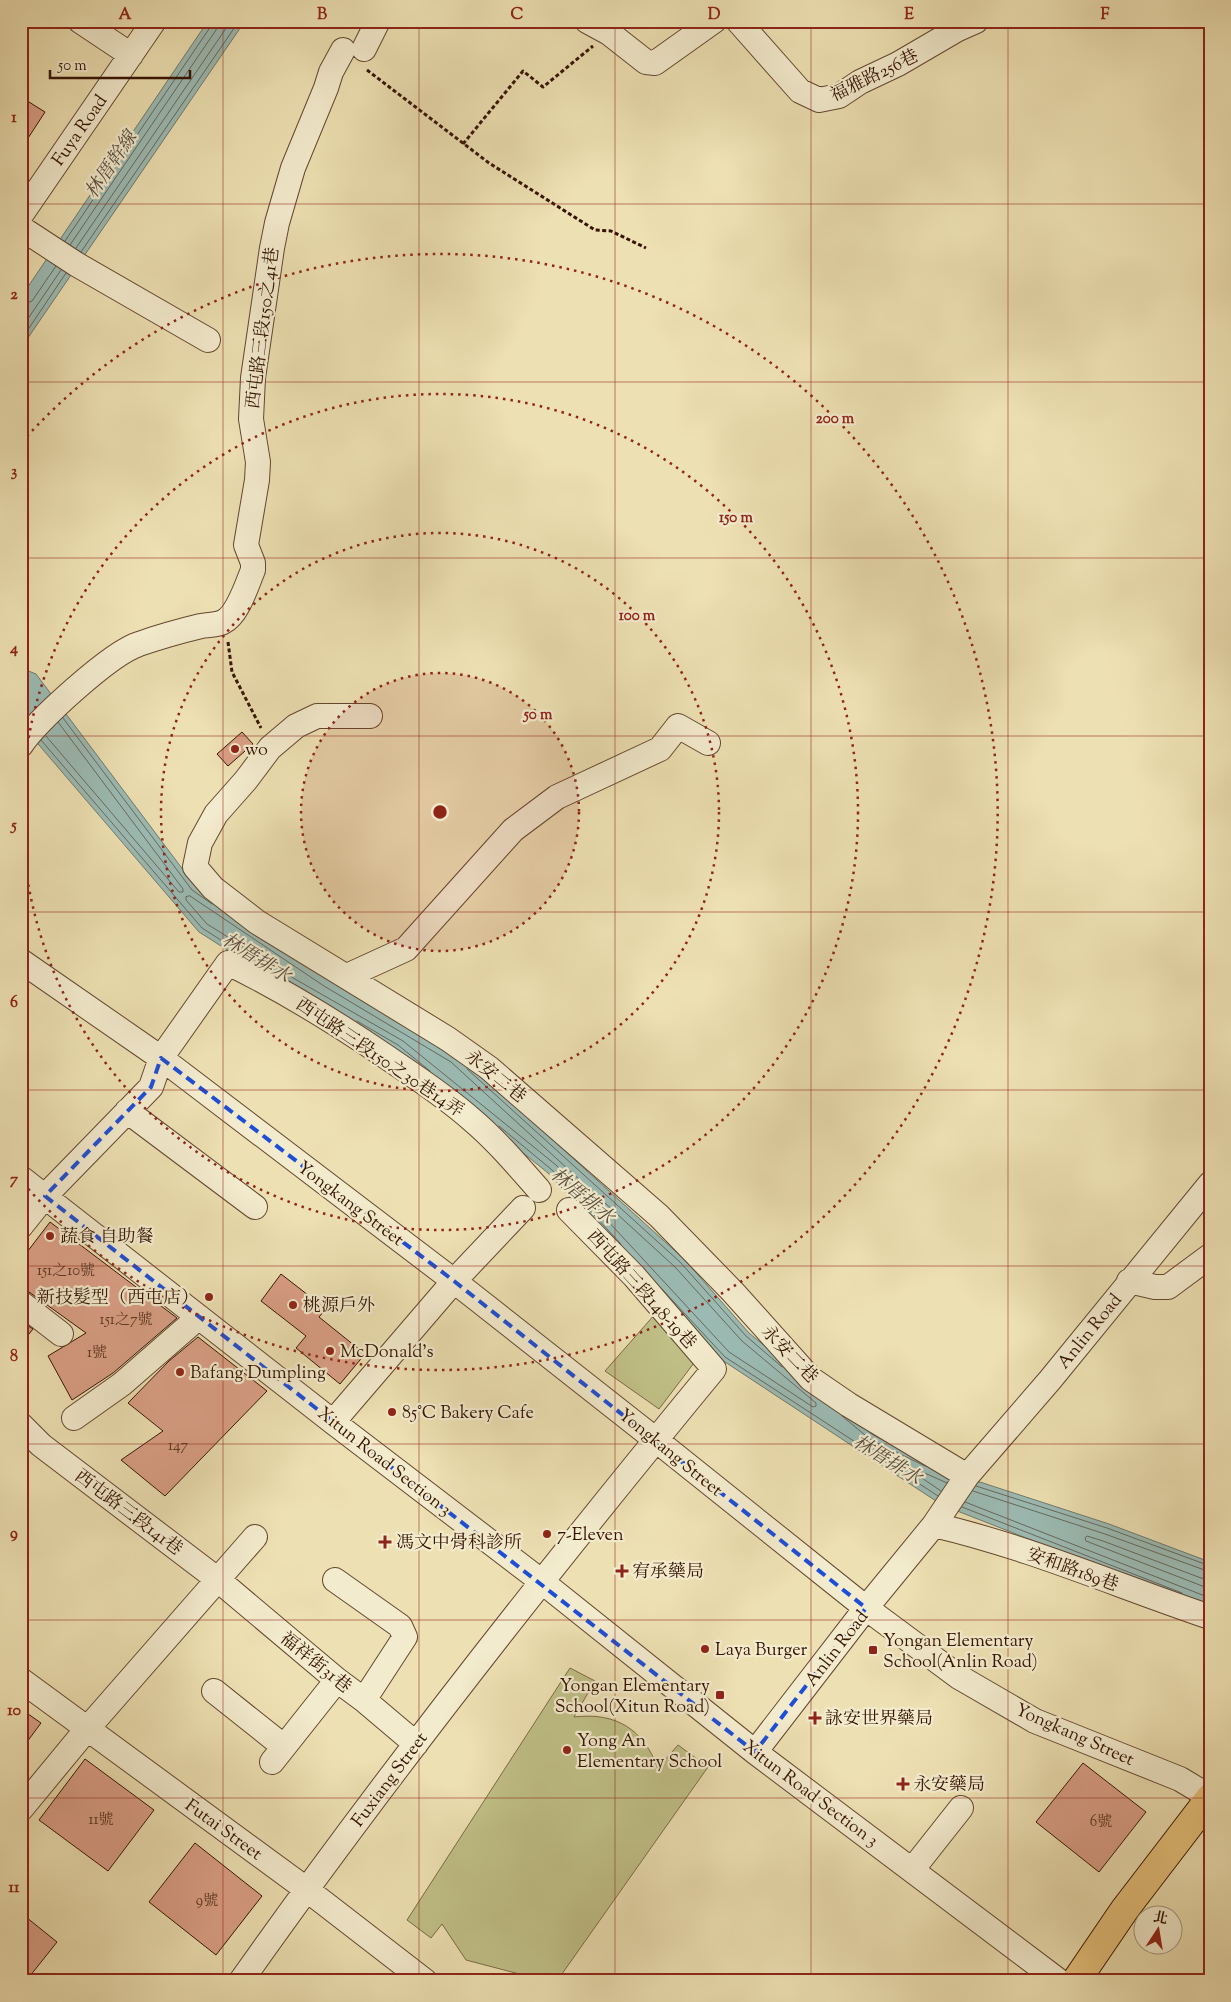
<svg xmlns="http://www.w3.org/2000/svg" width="1231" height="2002" viewBox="0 0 1231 2002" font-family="'Sorts Mill Goudy','Noto Serif TC',serif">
	<rect width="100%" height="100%" fill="#ede0b2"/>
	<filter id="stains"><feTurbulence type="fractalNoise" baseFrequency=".004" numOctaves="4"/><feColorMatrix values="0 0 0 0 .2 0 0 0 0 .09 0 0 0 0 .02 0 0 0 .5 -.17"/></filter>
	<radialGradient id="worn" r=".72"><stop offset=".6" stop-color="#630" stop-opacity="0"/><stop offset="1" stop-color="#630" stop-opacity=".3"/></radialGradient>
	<!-- green -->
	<path fill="#c0c087" stroke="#7a6a46" d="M656 1313 697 1359 659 1409 605 1371Z
		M570 1668 595 1681 574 1717C616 1712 643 1729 658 1768L678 1745 708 1767 557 1981H525L527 1976 466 1960 442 1924 431 1938 407 1920Z"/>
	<!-- water -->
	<path fill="#9bbbb4" stroke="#72786e" d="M208 21H245L21 348V297Z
		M21 668 36 674 196 887 330 976 457 1053 684 1259 749 1333 873 1435 946 1471 1109 1524 1210 1562V1610L942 1505 722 1360 548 1173 395 1049 289 989 199 932 21 724Z"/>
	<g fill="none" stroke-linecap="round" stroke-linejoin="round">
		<!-- shore -->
		<path stroke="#68685c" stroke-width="1" d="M65 241 211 26 212 21
			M70 245 216 30 218 21
			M76 248 231 21
			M81 252 239 21
			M21 305 32 301 56 266
			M21 329 61 270
			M21 340 66 273
			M63 718 192 890 212 904
			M46 736 179 892H183V889L58 722
			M41 740 202 928 260 965
			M190 896 324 986 451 1062 675 1267 742 1341 816 1403V1406L813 1407 729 1352 556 1165 403 1041 295 979 207 924 186 900V897Z
			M357 1021 398 1045 430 1071
			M467 1069 680 1262 746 1336 782 1367
			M499 1126 552 1170 621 1244
			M661 1288 725 1357 938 1496
			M842 1416 871 1440 925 1466
			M976 1486 1107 1528 1210 1566
			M941 1491 916 1474 915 1471 918 1470 947 1483
			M973 1491 1105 1534 1210 1572
			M965 1502 1210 1598
			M962 1507 1182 1593
			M1210 1580 1201 1578 1103 1541 1087 1536 1085 1538 1086 1541 1210 1589"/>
	</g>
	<!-- building -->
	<path fill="#da9f86" stroke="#351404" d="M21 97 45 112 21 149Z
		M242 732 253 744 228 766 217 754Z
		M50 1222 177 1318 113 1373 72 1400 48 1356 86 1333 29 1292 21 1290V1260Z
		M281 1274 326 1309 319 1317 365 1354 340 1384 296 1348 306 1336 261 1301Z
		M21 1321 33 1329 21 1344Z
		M198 1337 267 1391 165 1496 121 1460 163 1431 128 1403 169 1361Z
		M21 1709 41 1723 21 1750Z
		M85 1759 154 1810 108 1871 39 1820Z
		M1083 1763 1146 1812 1099 1872 1036 1822Z
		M195 1843 262 1896 216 1955 149 1902Z
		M21 1913 57 1942 26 1981H21Z"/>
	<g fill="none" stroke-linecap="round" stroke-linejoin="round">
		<defs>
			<path id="minor" d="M80 21 131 55
				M587 21 609 33 646 62 655 63 714 21
				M738 21 800 91 819 100 839 96 860 82 898 64 958 29 976 21
				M364 49 378 21
				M21 215 154 21
				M21 228 76 264 208 340
				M370 716H317L296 726 270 748 246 780 216 814 200 843 195 867 213 888 257 922 448 1039 489 1068 659 1216 733 1292 811 1379 849 1405 967 1476
				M21 745C36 721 111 653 139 644 159 637 180 631 201 626 207 625 217 625 223 622 238 615 247 584 253 570V563L246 545 257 480 258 462 251 419 253 378 272 248 277 223 293 168 326 88 331 72 343 50
				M21 961 161 1058 454 1281 656 1440 866 1608 959 1677 1035 1721 1180 1779 1210 1797
				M347 976 406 949 513 830 557 797 660 749 678 726 708 743
				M127 1111 255 1207
				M21 1178 333 1422 541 1581 755 1752 1059 1981
				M21 1226 45 1196 151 1087 161 1058 228 963C283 990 335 1022 385 1056 414 1076 444 1095 471 1119 496 1140 517 1165 539 1190
				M1129 1281 1155 1287H1168L1210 1256
				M21 1303 61 1334
				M74 1418 122 1384 199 1317
				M333 1422 454 1281 523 1208
				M21 1425 41 1445 217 1579 337 1680 364 1700 416 1744
				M934 1525C1029 1547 1118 1586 1210 1617
				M335 1580 400 1626 405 1637 364 1700
				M21 1680 306 1889 425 1981
				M214 1691 283 1746
				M755 1752 866 1608 934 1525 967 1476 1050 1380 1210 1184
				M272 1762 337 1680
				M21 1809 87 1729 255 1537
				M912 1870 961 1808
				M241 1981C390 1770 550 1568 714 1369L634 1276 569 1210"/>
			<path id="major" d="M1076 1981 1125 1909 1210 1798"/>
		</defs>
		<!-- minor casing -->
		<use href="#minor" stroke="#634730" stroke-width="26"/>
		<!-- major casing -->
		<use href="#major" stroke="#351404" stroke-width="30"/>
		<!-- path -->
		<path stroke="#351404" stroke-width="3" stroke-dasharray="4 2.5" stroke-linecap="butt" d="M367 70 489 163 595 230 611 231 646 248
			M463 144 523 71 543 87 593 46
			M228 642 232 672 261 728"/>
		<!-- minor -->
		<use href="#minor" stroke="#f3ebcd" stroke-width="24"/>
		<!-- major -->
		<use href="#major" stroke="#e6c079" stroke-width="28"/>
	</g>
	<!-- marked area -->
	<path fill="none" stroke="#1d4ed8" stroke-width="4" stroke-dasharray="10 6" stroke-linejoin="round" d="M161 1058 454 1281 866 1608 755 1752 45 1196 151 1087Z"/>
	<!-- grid -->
	<path fill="none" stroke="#8f2418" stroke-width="1" stroke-opacity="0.55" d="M223 21V1981M419 21V1981M615 21V1981M811 21V1981M1008 21V1981M21 204H1210M21 382H1210M21 558H1210M21 736H1210M21 912H1210M21 1090H1210M21 1266H1210M21 1444H1210M21 1620H1210M21 1798H1210"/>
	<!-- distance rings -->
	<circle cx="440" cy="812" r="139" fill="#8f2418" fill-opacity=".12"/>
	<g fill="none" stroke="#8f2418" stroke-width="2.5" stroke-dasharray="2.5 5">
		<circle cx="440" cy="812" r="139"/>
		<circle cx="440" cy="812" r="279"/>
		<circle cx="440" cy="812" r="418"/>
		<path d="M22 442A558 558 0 1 1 22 1182"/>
	</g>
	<!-- markers -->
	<g fill="#8f2418" stroke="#f3ebcd" stroke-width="2">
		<circle cx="235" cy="749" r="5"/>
		<circle cx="50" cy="1236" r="5"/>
		<circle cx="209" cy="1297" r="5"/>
		<circle cx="293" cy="1305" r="5"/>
		<circle cx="330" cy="1351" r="5"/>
		<circle cx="180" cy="1372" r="5"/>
		<circle cx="392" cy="1412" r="5"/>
		<circle cx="547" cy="1534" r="5"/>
		<path d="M382.5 1534.5h5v5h5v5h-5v5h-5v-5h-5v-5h5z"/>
		<path d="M619.5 1563.5h5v5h5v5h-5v5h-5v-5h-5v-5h5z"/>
		<circle cx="705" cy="1649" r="5"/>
		<rect x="868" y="1645" width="10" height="10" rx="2.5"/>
		<rect x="715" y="1690" width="10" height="10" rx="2.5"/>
		<path d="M812.5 1710.5h5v5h5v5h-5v5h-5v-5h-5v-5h5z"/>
		<circle cx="567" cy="1750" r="5"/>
		<path d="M900.5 1776.5h5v5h5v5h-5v5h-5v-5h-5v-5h5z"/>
	</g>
	<g text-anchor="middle" stroke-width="4.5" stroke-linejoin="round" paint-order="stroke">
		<!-- number labels -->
		<g font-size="15" fill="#5e3724">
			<text x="66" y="1275">151之10號</text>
			<text x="126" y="1324">151之7號</text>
			<text x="97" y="1357">1號</text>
			<text x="178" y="1450">147</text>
			<text x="101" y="1824">11號</text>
			<text x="1101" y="1826">6號</text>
			<text x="207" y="1905">9號</text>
		</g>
		<!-- street labels -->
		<g font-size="18" fill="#351404" stroke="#f3ebcd">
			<text transform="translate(874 75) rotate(-26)" y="6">福雅路256巷</text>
			<text transform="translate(79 130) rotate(-55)" y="6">Fuya Road</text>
			<text transform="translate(262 328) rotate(-83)" y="6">西屯路三段150之41巷</text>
			<text transform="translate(380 1057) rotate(34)" y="6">西屯路三段150之30巷14弄</text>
			<text transform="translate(496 1076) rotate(39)" y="6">永安二巷</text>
			<text transform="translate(351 1203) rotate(37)" y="6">Yongkang Street</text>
			<text transform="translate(642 1289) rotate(48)" y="6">西屯路三段148-19巷</text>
			<text transform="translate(1089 1331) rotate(-51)" y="6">Anlin Road</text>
			<text transform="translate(790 1354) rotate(46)" y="6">永安二巷</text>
			<text transform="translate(671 1452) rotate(39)" y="6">Yongkang Street</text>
			<text transform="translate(385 1461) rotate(38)" y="6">Xitun Road Section 3</text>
			<text transform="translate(129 1512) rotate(37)" y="6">西屯路三段141巷</text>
			<text transform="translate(1073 1569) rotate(20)" y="6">安和路189巷</text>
			<text transform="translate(836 1648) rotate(-52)" y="6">Anlin Road</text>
			<text transform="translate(316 1662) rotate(39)" y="6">福祥街31巷</text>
			<text transform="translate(1075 1734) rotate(24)" y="6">Yongkang Street</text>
			<text transform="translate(389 1779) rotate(-53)" y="6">Fuxiang Street</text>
			<text transform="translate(811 1793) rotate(37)" y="6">Xitun Road Section 3</text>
			<text transform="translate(224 1829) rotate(36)" y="6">Futai Street</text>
		</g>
		<!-- poi labels -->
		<g font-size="18" fill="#351404" stroke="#f3ebcd" text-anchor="start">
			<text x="245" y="755">wo</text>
			<text x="60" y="1242">蔬食 自助餐</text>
			<text x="199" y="1303" text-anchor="end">新技髮型（西屯店）</text>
			<text x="303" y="1311">桃源戶外</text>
			<text x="340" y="1357">McDonald's</text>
			<text x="190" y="1378">Bafang Dumpling</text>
			<text x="402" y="1418">85°C Bakery Cafe</text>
			<text x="557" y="1540">7-Eleven</text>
			<text x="396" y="1548">馮文中骨科診所</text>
			<text x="632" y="1577">宥承藥局</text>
			<text x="883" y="1646">Yongan Elementary<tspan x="883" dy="21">School(Anlin Road)</tspan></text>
			<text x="715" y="1655">Laya Burger</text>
			<text x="710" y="1691" text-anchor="end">Yongan Elementary<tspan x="710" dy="21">School(Xitun Road)</tspan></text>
			<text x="825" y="1724">詠安世界藥局</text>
			<text x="577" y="1746">Yong An<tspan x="577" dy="21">Elementary School</tspan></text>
			<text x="913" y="1790">永安藥局</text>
		</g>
		<!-- water labels -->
		<g font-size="19" font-style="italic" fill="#594e42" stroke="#f3ebcd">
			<text transform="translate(110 164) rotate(-56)" y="7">林厝幹線</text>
			<text transform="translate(257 957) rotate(32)" y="7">林厝排水</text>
			<text transform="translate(583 1195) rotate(40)" y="7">林厝排水</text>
			<text transform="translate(888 1459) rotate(32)" y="7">林厝排水</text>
		</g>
	</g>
	<circle cx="440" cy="812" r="8" fill="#8f2418" stroke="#f3ebcd" stroke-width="2.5"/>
	<g font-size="15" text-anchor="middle" font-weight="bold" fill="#8f2418" stroke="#f3ebcd" stroke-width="4.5" stroke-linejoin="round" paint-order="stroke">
		<text x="835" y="423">200 m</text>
		<text x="736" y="522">150 m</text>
		<text x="637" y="620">100 m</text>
		<text x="538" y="719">50 m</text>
	</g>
	<!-- margin -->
	<rect width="1231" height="2002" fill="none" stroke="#ede0b2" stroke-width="55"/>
	<!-- north arrow -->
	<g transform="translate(1158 1930) rotate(12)"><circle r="24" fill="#f3ebcd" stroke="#a7957d"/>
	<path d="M0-4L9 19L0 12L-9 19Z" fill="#8f2418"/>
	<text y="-8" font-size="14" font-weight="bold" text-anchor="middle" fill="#351404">北</text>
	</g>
	<!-- scale -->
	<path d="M50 70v8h140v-8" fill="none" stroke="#351404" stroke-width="2.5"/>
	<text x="58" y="70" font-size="15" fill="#351404" stroke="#f3ebcd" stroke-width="4" paint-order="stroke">50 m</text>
	<rect x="28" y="28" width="1176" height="1946" fill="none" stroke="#8f2418" stroke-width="2"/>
	<g font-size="16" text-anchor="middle" font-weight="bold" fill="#8f2418">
		<text x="125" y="19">A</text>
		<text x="322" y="19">B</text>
		<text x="517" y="19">C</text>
		<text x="714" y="19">D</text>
		<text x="909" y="19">E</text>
		<text x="1105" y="19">F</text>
		<text x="14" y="122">1</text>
		<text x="14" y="299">2</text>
		<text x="14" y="476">3</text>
		<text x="14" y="653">4</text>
		<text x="14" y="830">5</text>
		<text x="14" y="1007">6</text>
		<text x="14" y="1184">7</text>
		<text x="14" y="1361">8</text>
		<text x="14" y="1538">9</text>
		<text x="14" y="1715">10</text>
		<text x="14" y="1892">11</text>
	</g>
	<rect width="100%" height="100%" filter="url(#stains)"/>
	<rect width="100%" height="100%" fill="url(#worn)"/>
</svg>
